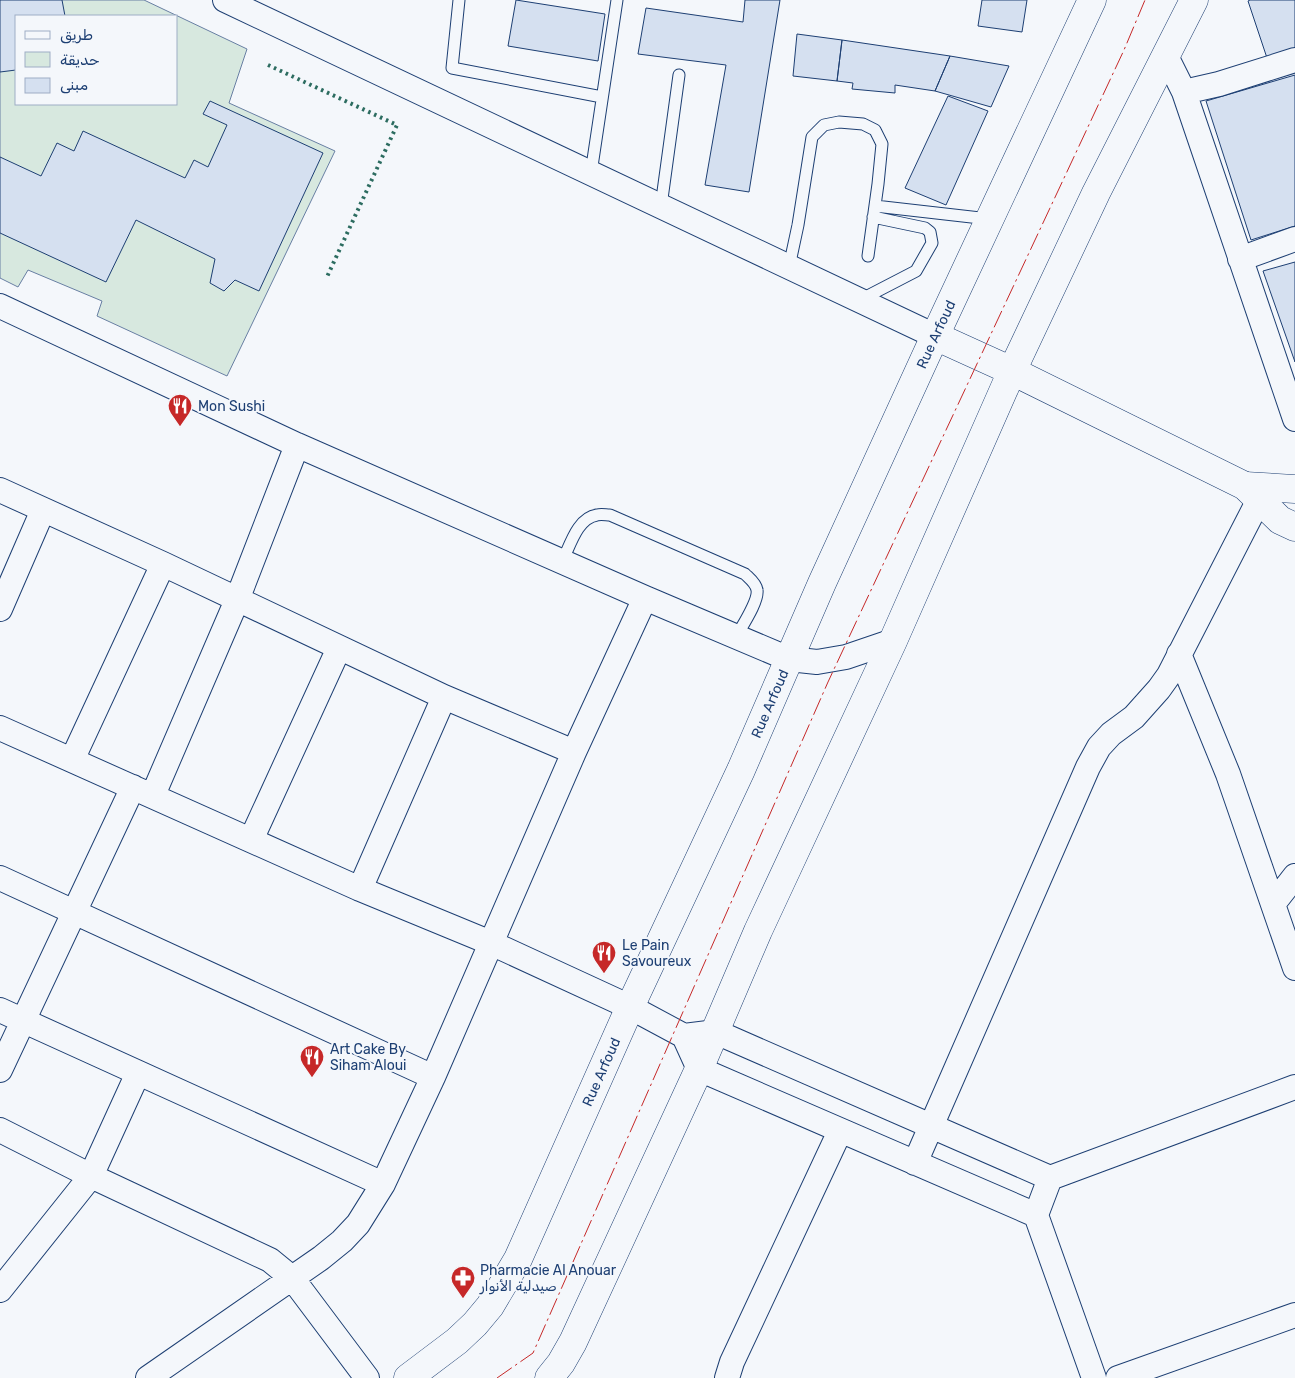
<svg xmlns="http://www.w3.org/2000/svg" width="1295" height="1378" viewBox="0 0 1295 1378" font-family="Rubik,'Noto Sans Arabic',sans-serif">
	<rect width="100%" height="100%" fill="#f4f7fb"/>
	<!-- green -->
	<path fill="#d7e8df" stroke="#687fa3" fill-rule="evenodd" d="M0 0H144L247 49 229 103 335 151 227 376 97 316 102 301 28 270 18 287 0 278ZM16 16H176V104H16Z"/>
	<!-- building -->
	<path fill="#d5e0f0" stroke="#1d3f73" d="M0 0H62L65 16H16V70L0 72Z
		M516 0 605 14 598 61 508 46Z
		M745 0H780L749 192 705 185 726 65 638 54 646 8 743 22Z
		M982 0H1027L1022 32 978 26Z
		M1250 0H1295V48L1267 58 1248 1Z
		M797 34 842 40 837 81 793 76Z
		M842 40 950 56 935 91 895 85V93L852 89 853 83 837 81Z
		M950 56 1009 66 991 107 935 91Z
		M1295 75V226L1251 240 1206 101Z
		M948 96 988 111 946 205 905 188Z
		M210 101 323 153 259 291 235 280 224 291 210 283 215 259 136 220 106 282 0 233V157L41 176 57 143 74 151 83 131 185 178 194 160 208 167 227 125 203 114Z
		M1295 262V362L1263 271Z"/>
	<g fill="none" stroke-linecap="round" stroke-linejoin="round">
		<defs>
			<path id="service" d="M459 0 452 68 602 97
				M591 173 617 0
				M661 206 679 75
				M875 206 989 219
				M789 267 798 225 812 137 824 125 839 122 863 124 875 130 882 144 878 184 868 256
				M860 300 916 271 932 243 930 232 925 228 873 217
				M562 562C570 546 577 518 597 515 601 514 606 515 610 515L745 574C749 578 756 583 757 590 759 601 742 626 736 637"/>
			<path id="minor" d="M225 0 935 336
				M1166 56 1184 92 1295 419
				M1184 92 1219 84 1295 60
				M1240 259 1295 239
				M0 306 297 445 645 598 789 659 817 662 846 657 893 641
				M0 490 163 564 444 697 574 752
				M0 609 43 510
				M1179 654 1228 774 1295 968
				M0 728 360 889 491 943 630 1007 684 1036 716 1032 1050 1178 1295 1087
				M72 760 163 564
				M153 795 237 600 297 445
				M251 840 339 648
				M0 878 433 1077
				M360 889 444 697
				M1273 904 1295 876
				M0 1010 383 1184
				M684 1036 699 1069 1036 1215
				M0 1070 133 787
				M0 1130 91 1176 270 1260 292 1278 367 1378
				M915 1163 1088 767 1099 747 1111 734 1134 717 1159 689 1169 675 1266 486
				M1050 1178 1036 1215 1094 1378
				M0 1290 91 1176 138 1073
				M148 1378 321 1258 342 1241 358 1224 383 1184 433 1077 574 752 645 598
				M727 1378 732 1362 840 1131
				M1118 1378 1295 1315"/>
			<g id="tertiary">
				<path d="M935 336 1012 371 1245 486 1280 520 1295 527"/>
				<path d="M1245 486 1295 489"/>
				<path id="s1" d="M408 1378 457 1341 475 1324 490 1306 518 1259 630 1007 741 770 822 583 935 336 1092 0"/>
				<path d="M549 1378 561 1363 573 1342 699 1069 758 931 893 641 1012 371 1096 193 1194 0"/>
			</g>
		</defs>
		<!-- service casing -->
		<use href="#service" stroke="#1d3f73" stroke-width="13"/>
		<!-- minor casing -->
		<use href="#minor" stroke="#1d3f73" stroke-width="26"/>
		<!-- tertiary casing -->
		<use href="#tertiary" stroke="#1d3f73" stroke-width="29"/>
		<!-- service -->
		<use href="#service" stroke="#f4f7fb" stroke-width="11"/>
		<!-- minor -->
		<use href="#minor" stroke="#f4f7fb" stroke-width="24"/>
		<!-- tertiary -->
		<use href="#tertiary" stroke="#f4f7fb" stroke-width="28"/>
		<!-- hedge -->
		<path stroke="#2c6c60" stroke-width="4" stroke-dasharray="2.5 4" stroke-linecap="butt" d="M268 65 397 125 326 279"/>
		<!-- power -->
		<path stroke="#c62828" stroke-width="1" stroke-dasharray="18 4 2.5 4" stroke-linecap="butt" d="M497 1378 533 1353 828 682 1124 50 1145 0"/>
	</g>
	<!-- icons -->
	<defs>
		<symbol id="restaurant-pin" viewBox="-11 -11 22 30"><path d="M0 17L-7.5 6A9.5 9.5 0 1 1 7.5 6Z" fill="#c62828" stroke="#f4f7fb"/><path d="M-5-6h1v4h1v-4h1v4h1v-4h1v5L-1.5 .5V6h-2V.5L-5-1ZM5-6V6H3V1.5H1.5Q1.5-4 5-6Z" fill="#fff"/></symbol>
		<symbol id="pharmacy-pin" viewBox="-11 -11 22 30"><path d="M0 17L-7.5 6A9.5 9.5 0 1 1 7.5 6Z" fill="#c62828" stroke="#f4f7fb"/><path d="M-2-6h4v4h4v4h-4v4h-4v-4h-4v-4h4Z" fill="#fff"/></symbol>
	</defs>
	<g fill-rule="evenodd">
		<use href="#restaurant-pin" x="166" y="392" width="28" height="38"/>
		<use href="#restaurant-pin" x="590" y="939" width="28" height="38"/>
		<use href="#restaurant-pin" x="298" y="1043" width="28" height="38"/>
		<use href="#pharmacy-pin" x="449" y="1264" width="28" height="38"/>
	</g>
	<g text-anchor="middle" stroke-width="4" stroke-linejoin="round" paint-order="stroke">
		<!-- street labels -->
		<g font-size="14" fill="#1d3f73" stroke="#f4f7fb">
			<text dy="5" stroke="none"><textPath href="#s1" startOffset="1179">Rue Arfoud</textPath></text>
			<text dy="5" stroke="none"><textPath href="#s1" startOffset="774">Rue Arfoud</textPath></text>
			<text dy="5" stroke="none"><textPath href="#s1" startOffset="369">Rue Arfoud</textPath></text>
		</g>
		<!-- poi labels -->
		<g font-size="14" fill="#1d3f73" stroke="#f4f7fb" text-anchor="start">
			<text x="198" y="411">Mon Sushi</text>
			<text x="622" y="950">Le Pain<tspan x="622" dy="16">Savoureux</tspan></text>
			<text x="330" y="1054">Art Cake By<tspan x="330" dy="16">Siham Aloui</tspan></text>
			<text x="480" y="1275">Pharmacie Al Anouar<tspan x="480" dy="16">صيدلية الأنوار</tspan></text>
		</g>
	</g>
	<!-- legend -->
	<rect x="15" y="15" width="162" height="90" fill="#f4f7fb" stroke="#9eadc5"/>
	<rect x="25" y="31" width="25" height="8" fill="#f4f7fb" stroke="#9eadc5"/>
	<text x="60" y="40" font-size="15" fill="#1d3f73">طريق</text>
	<rect x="25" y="52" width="25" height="15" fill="#d7e8df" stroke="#9eadc5"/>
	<text x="60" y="65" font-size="15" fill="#1d3f73">حديقة</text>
	<rect x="25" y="78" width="25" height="15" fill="#d5e0f0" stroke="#9eadc5"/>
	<text x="60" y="90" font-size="15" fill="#1d3f73">مبنى</text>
</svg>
